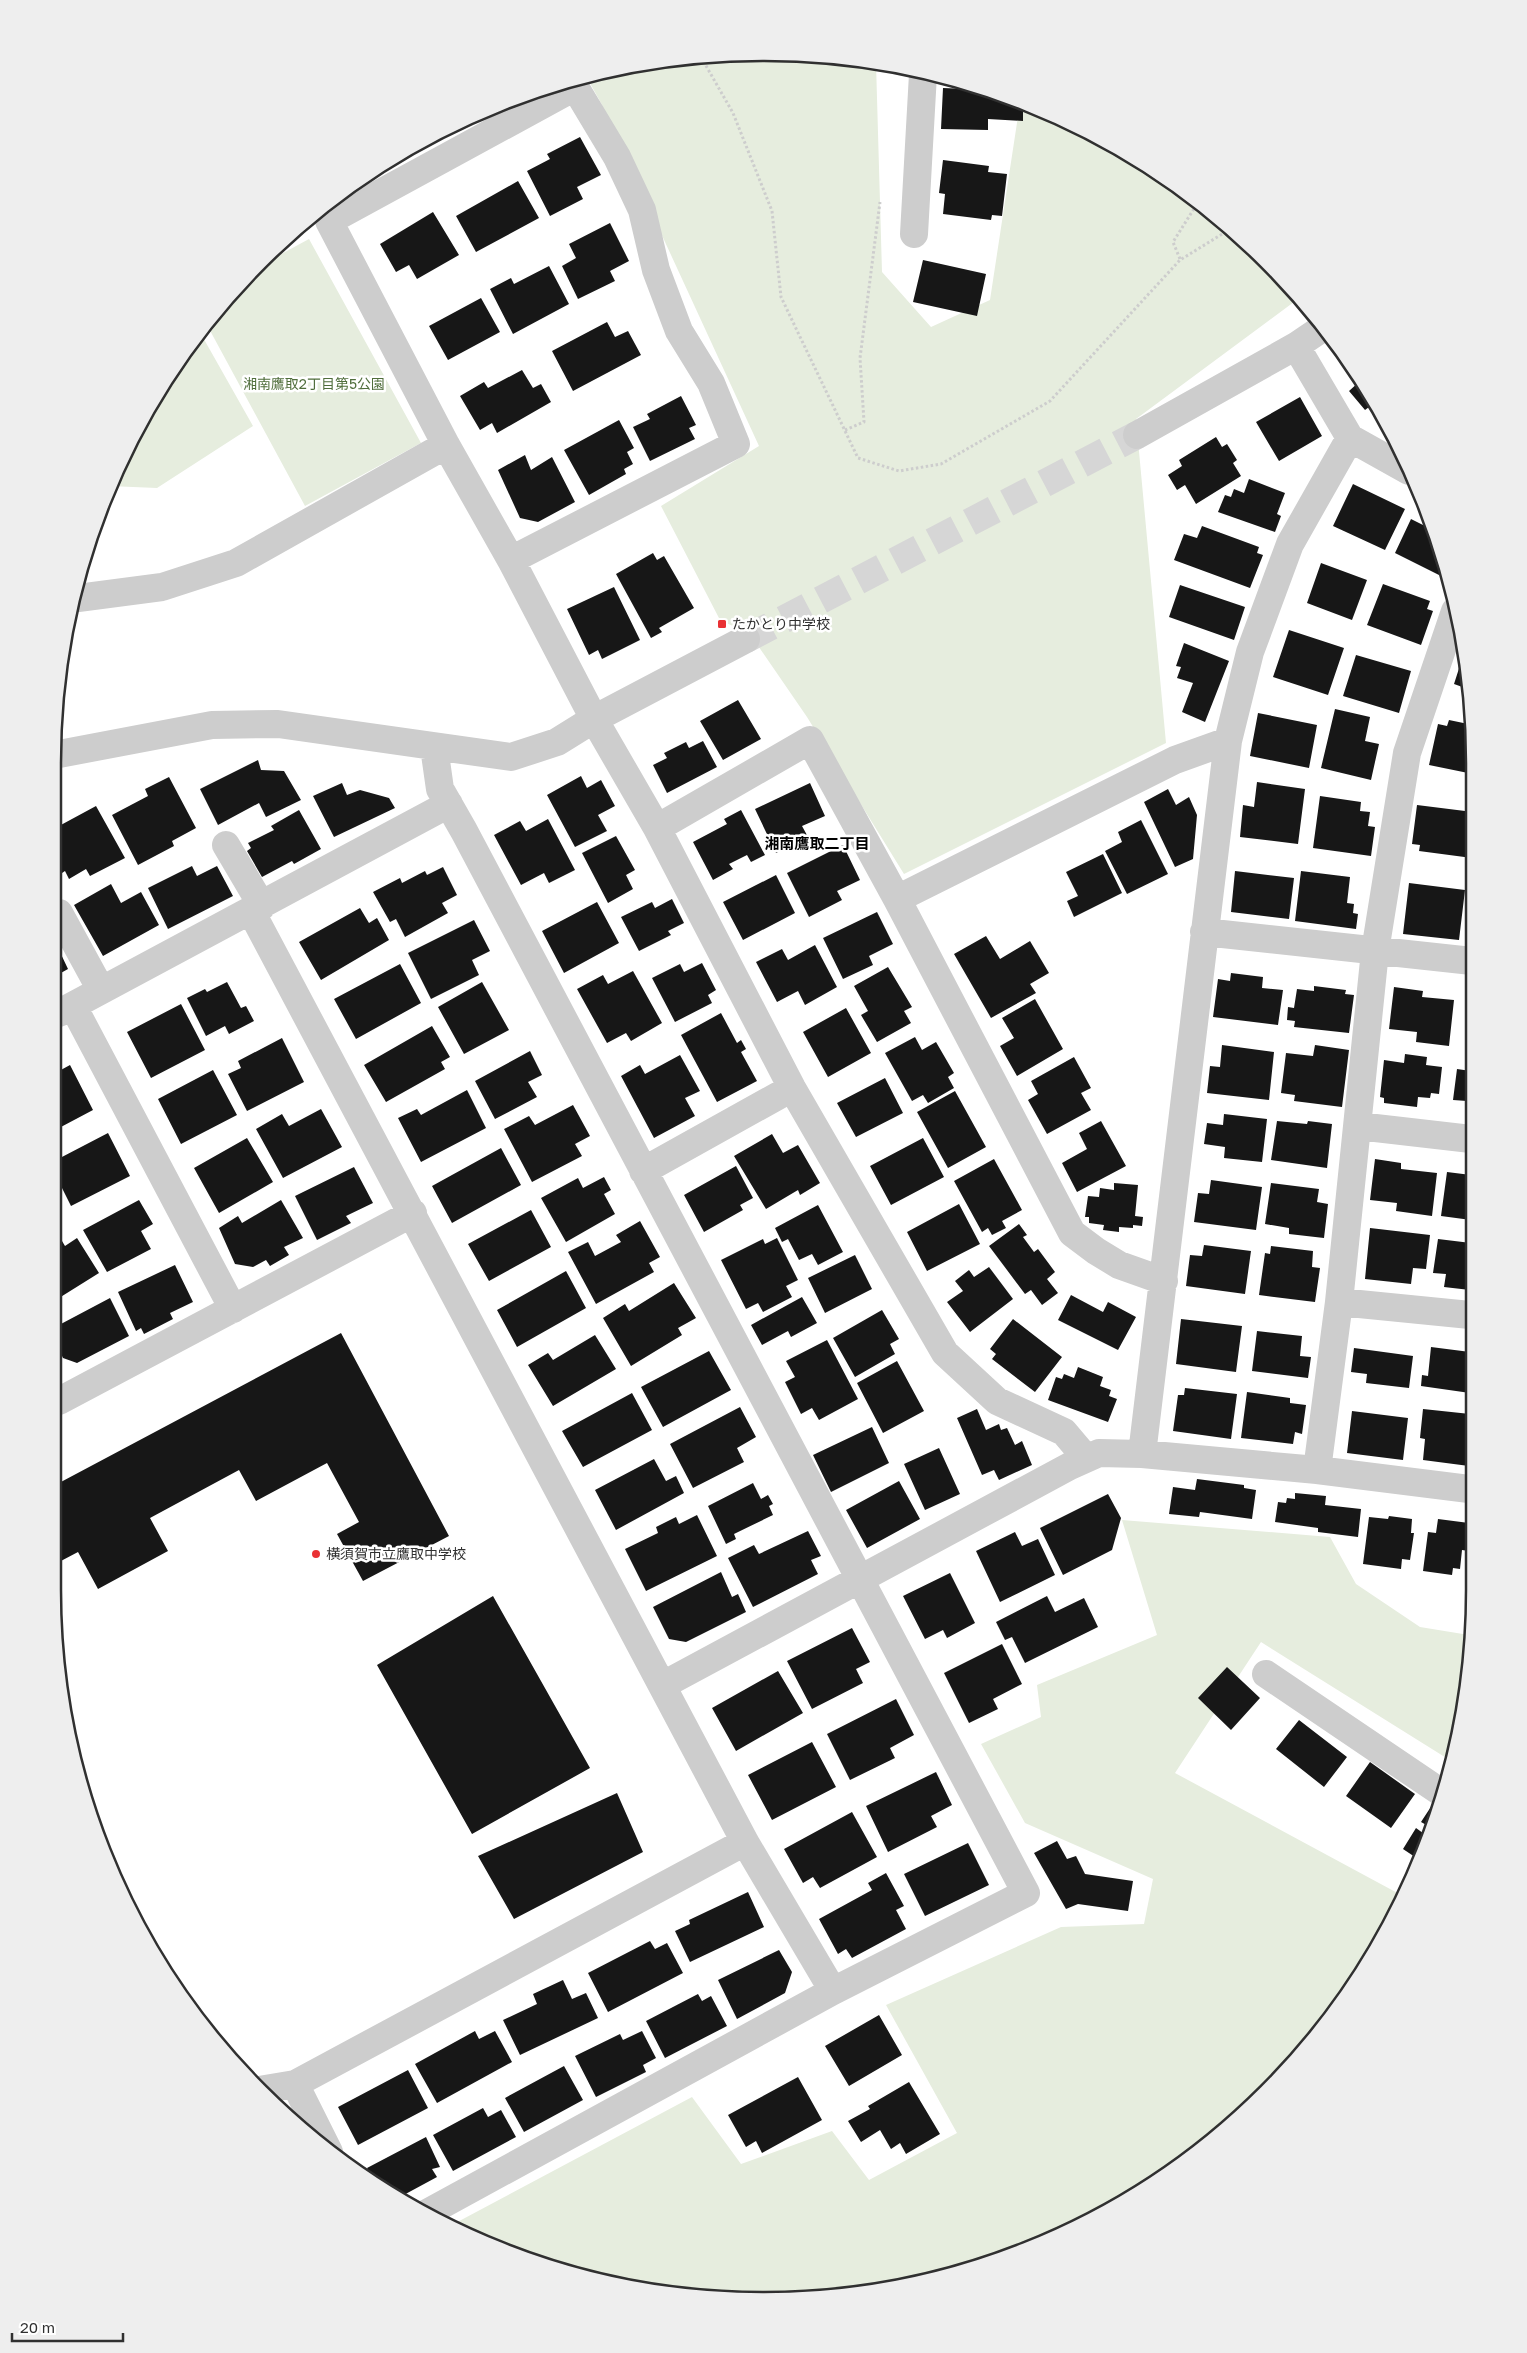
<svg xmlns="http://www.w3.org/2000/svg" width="1527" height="2353" viewBox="0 0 1527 2353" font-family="'Golos Text','Noto Sans JP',sans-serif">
	<rect width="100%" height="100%" fill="#fff"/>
	<!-- green -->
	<path fill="#e6edde" d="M717 54 856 59 876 63 882 272 931 327 990 300 1020 103 1119 148 1232 229 1298 299 1136 419 1166 743 904 874 807 717 750 634 720 620 661 506 759 446 601 103 586 76Z
		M491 110 363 179 449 126Z
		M309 239 421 443 305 506 207 325 229 295 261 265Z
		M201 334 253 426 157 488 109 486 148 408Z
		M1122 1520 1330 1537 1356 1584 1420 1627 1469 1635 1468 1682 1448 1759 1261 1642 1175 1773 1403 1896 1379 1945 1298 2058 1158 2181 1078 2227 948 2276 763 2300 625 2287 535 2263 448 2227 692 2097 741 2164 832 2131 869 2180 957 2133 886 2005 1061 1927 1144 1924 1153 1879 1025 1823 981 1744 1041 1717 1037 1685 1157 1635Z"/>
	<!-- building -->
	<path fill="#171717" d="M943 88 992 90 1023 104V121L988 119V130L941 129Z
		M580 137 601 175 577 187 583 199 550 216 527 171 550 159 547 154Z
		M943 160 989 166 988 172 1007 174 1002 216 992 215 991 220 943 214 945 194 939 193Z
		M518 181 539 218 476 252 456 216Z
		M433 212 459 255 417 279 409 265 396 272 380 244Z
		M610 223 629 261 610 271 615 281 578 299 562 266 576 258 569 244Z
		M923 260 986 274 977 316 913 302Z
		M549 266 569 304 513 334 490 289 511 278 514 284Z
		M481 298 500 332 448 360 429 326Z
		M607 322 615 337 628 331 641 355 573 391 552 351Z
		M522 370 533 388 541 384 551 402 497 433 492 423 480 430 460 396 484 382 488 388Z
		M1359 382 1373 404 1365 410 1349 391Z
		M681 396 696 425 689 428 695 439 650 461 633 427 650 419 647 414Z
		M1300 397 1322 436 1279 461 1256 422Z
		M619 420 634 448 627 452 633 464 624 469 626 474 589 495 564 450Z
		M1216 437 1222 447 1227 444 1237 460 1233 463 1241 476 1196 504 1185 485 1177 490 1168 475 1182 466 1179 460Z
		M525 455 531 470 552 457 575 502 538 522 520 518 498 470Z
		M1249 479 1285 493 1277 514 1281 516 1275 532 1218 512 1225 495 1231 497 1234 489 1244 493Z
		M1353 484 1405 509 1385 550 1333 526Z
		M1411 519 1431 529 1449 575 1447 579 1395 553Z
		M1202 526 1259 547 1257 553 1263 555 1250 588 1174 560 1184 534 1197 538Z
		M653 553 657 560 664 556 694 608 659 628 662 632 651 638 616 574Z
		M1321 563 1367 580 1352 620 1307 603Z
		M1383 584 1430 601 1427 609 1433 611 1421 645 1367 625Z
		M1180 585 1245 607 1234 640 1169 617Z
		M614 587 640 640 602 659 598 650 589 655 567 609Z
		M1289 630 1344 648 1328 695 1273 677Z
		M1184 643 1229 661 1205 722 1182 712 1193 683 1177 678 1181 667 1176 666Z
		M1356 655 1411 671 1399 713 1343 696Z
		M1463 656 1468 689 1454 684Z
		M738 700 761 739 723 760 700 721Z
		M1335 709 1370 717 1365 741 1379 744 1371 780 1321 768Z
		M1258 713 1317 725 1309 768 1250 756Z
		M1449 720 1473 725V774L1429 765 1438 724 1447 726Z
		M703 741 717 767 667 793 653 765 667 758 664 753 686 742 689 748Z
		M258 760 261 770 284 771 301 800 266 817 259 803 218 825 200 789Z
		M581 776 587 788 601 780 615 806 598 815 607 831 575 847 547 795Z
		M169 777 196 828 172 841 174 846 138 865 112 815 148 796 145 789Z
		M1257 782 1305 789 1298 844 1240 837 1243 805 1254 807Z
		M342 783 347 795 360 790 389 798 395 808 334 837 313 796Z
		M810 783 825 816 802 826 808 837 776 853 755 809Z
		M1168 789 1176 805 1189 797 1197 815 1193 859 1175 867 1144 802Z
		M1320 796 1361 802 1360 811 1370 812 1368 826 1375 827 1371 856 1313 848Z
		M1417 805 1473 812 1472 858 1419 851 1420 845 1412 844Z
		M96 806 125 858 90 876 86 869 69 879 65 871 59 875V826Z
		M299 810 321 849 294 864 292 861 262 877 247 851 251 848 248 843 274 830 271 826Z
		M741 810 765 855 751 862 747 855 729 864 733 869 713 880 693 842 727 824 724 819Z
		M548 819 575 870 549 883 544 873 521 885 494 835 520 821 526 831Z
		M1141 820 1168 874 1127 894 1105 851 1122 842 1118 832Z
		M616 836 635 870 626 875 633 889 608 903 582 853Z
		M843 845 860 880 837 891 842 900 809 917 787 873Z
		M1103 854 1122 893 1074 917 1067 901 1078 896 1066 872Z
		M192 866 197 876 217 866 233 896 168 929 148 888Z
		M443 867 457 895 442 903 448 913 405 937 396 919 390 922 373 892 400 878 402 883 425 871 427 875Z
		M1235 871 1294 878 1289 919 1231 912Z
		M1301 871 1350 877 1347 903 1354 904 1353 913 1358 914 1356 929 1295 921Z
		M776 875 795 913 743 940 723 902Z
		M1409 883 1465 890 1459 940 1403 934Z
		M111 884 121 903 141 892 159 925 103 956 74 905Z
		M672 899 684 923 668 931 671 935 639 951 621 917 652 902 655 908Z
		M597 902 619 943 564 973 542 931Z
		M360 908 369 923 377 918 389 940 321 980 299 942Z
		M877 912 893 944 869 956 873 965 843 979 823 938Z
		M474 920 490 951 472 960 479 975 431 999 408 953Z
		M986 936 1000 959 1030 941 1049 973 1030 984 1036 993 991 1018 954 954Z
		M815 945 837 987 805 1005 798 991 777 1002 756 962 782 949 788 960Z
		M59 950 68 969 59 974Z
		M702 963 716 990 708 995 712 1003 675 1022 652 978 680 964 684 972Z
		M400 964 421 1003 356 1039 334 999Z
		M888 967 912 1007 904 1011 911 1023 877 1042 861 1015 868 1011 854 986Z
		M633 971 662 1023 631 1041 626 1033 607 1043 577 989 603 975 608 984Z
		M1231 973 1263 977 1262 988 1283 990 1278 1025 1213 1017 1218 979 1230 981Z
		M227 982 241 1008 246 1006 254 1021 229 1034 225 1026 206 1036 187 998 205 989 207 992Z
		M482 982 509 1030 464 1054 438 1007Z
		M1314 986 1346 990 1345 994 1354 995 1349 1033 1294 1027 1295 1021 1287 1020 1288 1007 1294 1008 1297 989 1314 991Z
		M1394 987 1423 991 1422 997 1454 1000 1449 1046 1416 1042 1417 1032 1389 1029Z
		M1035 999 1063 1049 1017 1076 1000 1046 1014 1038 1002 1018Z
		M1470 1001H1472L1471 1046H1465Z
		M181 1004 205 1050 151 1078 127 1032Z
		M846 1008 871 1053 828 1077 803 1032Z
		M721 1013 737 1043 741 1040 746 1049 741 1052 757 1081 717 1102 681 1035Z
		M432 1026 450 1057 441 1062 445 1069 386 1102 364 1065Z
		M915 1037 922 1050 936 1042 954 1073 948 1077 954 1088 928 1103 923 1095 912 1101 885 1053Z
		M282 1038 304 1082 247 1111 228 1074 241 1068 238 1061Z
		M1222 1045 1274 1052 1269 1100 1207 1093 1210 1066 1220 1067Z
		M1315 1045 1349 1050 1342 1107 1294 1101 1295 1095 1281 1093 1286 1053 1313 1056Z
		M530 1051 542 1075 528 1082 537 1097 495 1119 475 1081Z
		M1405 1054 1427 1057 1426 1065 1442 1067 1439 1094 1431 1093 1430 1098 1418 1097 1417 1107 1384 1103V1098L1380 1097 1384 1060 1404 1063Z
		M680 1055 700 1091 685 1098 695 1116 654 1138 621 1076 640 1065 645 1074Z
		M1074 1057 1091 1088 1081 1093 1091 1110 1047 1134 1028 1100 1038 1094 1031 1081Z
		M70 1065 93 1110 59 1128V1071Z
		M1457 1069 1471 1071V1117L1465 1116 1467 1101 1453 1100Z
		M213 1070 237 1115 181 1144 158 1099Z
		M885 1078 903 1113 856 1137 837 1103Z
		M467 1090 486 1128 421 1162 398 1118 417 1109 421 1115Z
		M955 1091 986 1147 948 1168 917 1112Z
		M573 1105 590 1136 575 1144 582 1156 532 1182 504 1129 529 1116 535 1125Z
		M321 1109 342 1147 283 1178 256 1129 282 1114 289 1126Z
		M1224 1114 1267 1119 1262 1162 1224 1158 1225 1147 1204 1144 1207 1123 1223 1125Z
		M1101 1121 1126 1166 1077 1192 1062 1163 1087 1149 1079 1133Z
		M1277 1121 1307 1124 1308 1121 1332 1124 1327 1168 1271 1160Z
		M108 1133 130 1176 71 1206 59 1182V1165L62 1163 60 1158Z
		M772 1134 783 1153 798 1145 820 1183 800 1195 798 1190 766 1209 734 1156Z
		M247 1138 273 1182 219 1213 194 1168Z
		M923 1138 944 1177 891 1205 870 1166Z
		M501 1148 521 1185 452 1223 432 1186Z
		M994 1159 1022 1210 1002 1221 1006 1228 992 1235 988 1228 982 1232 954 1181Z
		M1375 1159 1401 1163V1169L1437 1173 1432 1216 1396 1211 1397 1203 1370 1200Z
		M736 1166 753 1198 740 1205 743 1210 704 1232 684 1195Z
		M354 1167 373 1203 346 1216 351 1223 317 1240 295 1196Z
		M1447 1172 1471 1175V1220L1441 1216Z
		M604 1177 611 1190 604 1194 615 1214 566 1242 541 1198 578 1178 583 1188Z
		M1211 1180 1262 1187 1256 1230 1194 1222 1198 1193 1209 1194Z
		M1114 1183 1138 1185 1135 1216 1143 1217 1142 1226 1133 1225V1228L1119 1227V1232L1103 1230 1104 1225 1089 1223V1217H1085L1088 1196 1099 1197 1100 1188 1114 1190Z
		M1271 1183 1319 1189 1317 1202 1328 1204 1324 1238 1289 1234V1228L1265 1224Z
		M139 1200 153 1224 141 1231 151 1249 107 1272 83 1230Z
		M281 1200 303 1238 284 1247 289 1255 270 1266 266 1260 253 1267 235 1264 219 1228 238 1216 242 1223Z
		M959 1204 980 1244 927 1271 907 1232Z
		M818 1205 843 1252 818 1265 812 1254 799 1260 788 1239 782 1242 775 1228Z
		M531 1210 551 1247 489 1281 468 1244Z
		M640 1221 660 1257 649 1263 654 1272 596 1304 568 1252 588 1242 595 1256 621 1242 616 1235Z
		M1019 1224 1027 1235 1023 1237 1034 1252 1038 1249 1055 1272 1047 1279 1058 1293 1042 1305 1031 1290 1025 1294 989 1246Z
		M1370 1228 1430 1235 1426 1269 1413 1268 1411 1284 1365 1279Z
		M59 1236 65 1246 77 1238 99 1273 59 1298Z
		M777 1238 798 1280 786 1286 792 1297 763 1312 758 1303 746 1309 721 1260 763 1239 765 1244Z
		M1438 1239 1471 1243 1470 1290 1444 1287 1446 1274 1433 1273Z
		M1204 1245 1251 1251 1245 1294 1186 1286 1190 1255 1202 1256Z
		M1271 1246 1313 1251 1312 1267 1320 1268 1315 1302 1259 1295 1265 1253 1270 1254Z
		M855 1255 872 1289 825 1313 808 1278Z
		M175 1265 193 1302 170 1313 173 1319 144 1334 141 1328 136 1331 118 1292Z
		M989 1267 1013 1299 970 1332 947 1302 963 1291 955 1281 969 1270 974 1277Z
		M566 1271 586 1308 517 1347 497 1310Z
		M674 1283 696 1318 678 1328 682 1335 631 1366 603 1318 625 1304 629 1311Z
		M1071 1295 1103 1312 1108 1302 1136 1317 1118 1350 1058 1320Z
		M802 1297 817 1323 791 1337 788 1331 762 1345 751 1325Z
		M110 1298 129 1336 77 1363 63 1358 59 1350V1325Z
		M882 1310 899 1339 890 1344 895 1354 855 1377 833 1338Z
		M1013 1319 1062 1357 1035 1392 992 1359 996 1354 990 1349Z
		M1181 1319 1242 1326 1236 1372 1176 1364Z
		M1257 1331 1302 1336 1300 1356 1311 1357 1308 1378 1252 1371Z
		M341 1333 449 1536 363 1581 337 1534 359 1522 327 1463 256 1501 239 1470 150 1518 168 1551 98 1589 78 1552 59 1562V1483Z
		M595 1335 616 1369 553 1406 528 1365 548 1353 553 1360Z
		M827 1340 858 1399 819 1420 812 1408 801 1414 785 1382 795 1377 786 1361Z
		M1431 1347 1470 1352V1393L1421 1386 1422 1375 1428 1376Z
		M1354 1348 1413 1356 1409 1388 1366 1383 1367 1374 1351 1372Z
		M709 1351 731 1390 663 1427 641 1387Z
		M897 1361 924 1411 883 1433 857 1383Z
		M1078 1367 1103 1377 1100 1386 1111 1390 1109 1396 1117 1399 1108 1422 1048 1400 1056 1377 1062 1379 1064 1374 1074 1378Z
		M1185 1388 1237 1394 1231 1439 1173 1431 1178 1395H1184Z
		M1247 1392 1290 1398V1403L1306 1405 1302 1434 1295 1432 1293 1444 1241 1438Z
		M632 1393 652 1430 583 1467 562 1431Z
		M740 1407 756 1437 737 1448 744 1462 693 1488 670 1444Z
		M977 1409 986 1430 999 1424 1001 1430 1007 1428 1015 1445 1022 1441 1032 1465 999 1480 994 1470 982 1475 957 1418Z
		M1423 1409 1470 1414 1469 1466 1423 1460 1425 1439 1420 1438Z
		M1352 1411 1408 1418 1403 1460 1347 1453Z
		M872 1427 889 1463 831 1492 813 1455Z
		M939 1448 960 1494 925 1510 904 1464Z
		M654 1459 666 1481 676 1476 684 1493 616 1530 595 1490Z
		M1197 1479 1244 1485V1488L1256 1490 1252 1519 1200 1512 1199 1517 1169 1514 1173 1487 1195 1490Z
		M899 1481 920 1519 867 1548 846 1510Z
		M753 1483 761 1499 768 1495 773 1504 769 1506 773 1515 734 1534 736 1539 726 1544 708 1506Z
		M1295 1493 1326 1496 1325 1505 1361 1509 1358 1537 1318 1532V1528L1275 1522 1278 1502 1286 1503 1287 1498 1295 1499Z
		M1108 1494 1121 1518 1112 1550 1063 1575 1040 1528Z
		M697 1515 717 1556 646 1591 625 1549 658 1533 656 1527 676 1517 679 1524Z
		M1389 1516 1412 1519 1411 1533H1414L1410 1560 1402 1559 1401 1569 1363 1564 1369 1517 1388 1519Z
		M1438 1519 1469 1523V1551L1462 1550 1460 1569 1453 1568 1452 1575 1423 1571 1428 1532 1436 1533Z
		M808 1531 821 1556 811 1560 818 1574 753 1607 728 1558 754 1545 759 1554Z
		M1015 1532 1022 1546 1038 1539 1055 1575 1000 1602 976 1551Z
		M721 1572 732 1597 738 1594 746 1612 686 1642 669 1639 653 1607Z
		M950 1573 975 1623 947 1638 943 1630 925 1639 903 1596Z
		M493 1596 590 1768 472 1834 377 1665Z
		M1047 1596 1055 1612 1084 1598 1098 1627 1025 1663 1012 1637 1005 1640 996 1622Z
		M852 1628 870 1662 856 1669 863 1683 812 1709 787 1661Z
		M1002 1644 1022 1684 993 1699 998 1709 969 1723 944 1673Z
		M1227 1667 1260 1698 1231 1730 1198 1698Z
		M778 1671 803 1713 736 1751 712 1708Z
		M896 1699 914 1735 890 1748 895 1758 850 1780 827 1734Z
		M1299 1720 1347 1757 1324 1787 1276 1749Z
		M812 1742 836 1787 772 1820 748 1775Z
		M1370 1762 1415 1794 1391 1828 1346 1796Z
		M936 1772 952 1805 931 1816 937 1827 888 1852 866 1806Z
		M617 1793 643 1852 514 1919 478 1856Z
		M1438 1796 1430 1827 1421 1822Z
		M852 1812 877 1857 820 1888 813 1877 803 1883 784 1849Z
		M1416 1828 1427 1836 1421 1861 1403 1849Z
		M1057 1841 1067 1859 1076 1856 1085 1874 1133 1881 1128 1911 1078 1904 1066 1909 1034 1853Z
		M968 1843 989 1885 925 1916 904 1874Z
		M886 1873 904 1906 896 1910 906 1929 852 1958 846 1949 838 1954 819 1919 872 1890 868 1883Z
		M748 1892 764 1927 690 1962 675 1931 690 1924 689 1920Z
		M650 1941 655 1949 667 1943 683 1973 608 2012 588 1973Z
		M779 1950 792 1972 785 1993 737 2019 718 1980Z
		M563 1980 572 1999 586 1993 598 2018 520 2055 503 2020 537 2004 533 1994Z
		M698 1994 702 2001 711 1996 727 2026 665 2058 646 2021Z
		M879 2015 902 2055 849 2086 825 2046Z
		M475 2031 479 2039 495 2031 512 2062 437 2103 415 2064Z
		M642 2031 656 2058 643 2065 646 2072 596 2097 575 2056 620 2034 623 2040Z
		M564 2066 583 2100 524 2132 505 2098Z
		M408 2070 428 2108 358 2145 338 2107Z
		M798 2077 822 2120 762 2153 756 2141 746 2147 728 2115Z
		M909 2082 940 2134 906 2154 900 2143 891 2149 880 2130 861 2142 848 2121 870 2109 868 2106Z
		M483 2108 488 2117 501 2110 516 2137 453 2171 433 2135Z
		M426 2137 440 2167 432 2169 437 2177 400 2197 373 2180 367 2168Z"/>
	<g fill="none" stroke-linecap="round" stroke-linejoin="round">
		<!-- minor-tunnel -->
		<path stroke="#d6d6d6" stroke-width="28" stroke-dasharray="28 14" stroke-linecap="butt" d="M746 639 1137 435"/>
		<!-- path -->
		<path stroke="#cdcdcd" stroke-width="3" stroke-dasharray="2.5 2.5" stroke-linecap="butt" d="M701 57 733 113 772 211 781 297 858 458 899 471 941 464 1050 401 1180 260 1232 228
			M1180 259 1173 242 1197 204
			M845 430 864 422 860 358 880 202"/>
		<!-- minor -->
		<path stroke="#cdcdcd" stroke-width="28" d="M914 234 923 74
			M1296 346 1350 438 1409 471
			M1137 435 1296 346 1324 327
			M511 560 736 444 711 383 679 331 656 270 642 210 617 157 575 87 329 221 446 445 511 560 594 719 657 828 792 1088 945 1353 997 1401 1064 1432 1086 1458
			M78 598 162 587 236 563 446 445
			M59 754 212 725 278 724 511 757 557 742 594 719 746 639
			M657 828 810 740 897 899 1072 1233 1096 1251 1119 1265 1164 1281
			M226 845 262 906
			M897 899 1175 760 1228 741
			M251 911 745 1842 833 1991
			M59 913 101 990
			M1204 932 1472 961
			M73 1006 233 1309
			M59 1013 449 804
			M1358 1126 1471 1139
			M643 1171 792 1088
			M1339 1302 1470 1315
			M59 1401 413 1213
			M1142 1454 1228 741 1250 652 1290 544 1350 438
			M1317 1470 1339 1302 1375 951 1407 753 1455 611
			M1266 1674 1439 1791
			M663 1685 1070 1466 1099 1453 1142 1454 1317 1470 1469 1489
			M295 2084 329 2152
			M259 2090 295 2084 745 1842
			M427 2213 833 1991 1026 1893 464 831 440 789 434 747"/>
	</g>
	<!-- markers -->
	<g fill="#e93134" stroke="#fff" stroke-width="2">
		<rect x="717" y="619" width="10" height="10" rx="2.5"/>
		<circle cx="316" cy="1554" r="5"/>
	</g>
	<g text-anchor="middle" stroke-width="5" stroke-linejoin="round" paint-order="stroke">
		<!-- park labels -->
		<g font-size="14" fill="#506e3c" stroke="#fff">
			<text x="314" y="389">湘南鷹取2丁目第5公園</text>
		</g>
		<!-- poi labels -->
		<g font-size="14" fill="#303030" stroke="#fff" text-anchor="start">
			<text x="732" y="629">たかとり中学校</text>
			<text x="326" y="1559">横須賀市立鷹取中学校</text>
		</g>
		<!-- neighbourhood labels -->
		<g font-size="15" font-weight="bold" fill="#000" stroke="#fff">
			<text x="817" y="849">湘南鷹取二丁目</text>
		</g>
	</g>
	<!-- crop -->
	<path d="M0 0H1527V2353H0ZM763 61H764A702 702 0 0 1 1466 763V1590A702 702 0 0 1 764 2292H763A702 702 0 0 1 61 1590V763A702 702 0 0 1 763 61Z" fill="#eee" fill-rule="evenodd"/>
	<path fill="none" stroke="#303030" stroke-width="2.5" d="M763 61H764A702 702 0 0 1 1466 763V1590A702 702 0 0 1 764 2292H763A702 702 0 0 1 61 1590V763A702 702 0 0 1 763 61Z"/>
	<!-- scale -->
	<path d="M12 2333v8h111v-8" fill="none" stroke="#303030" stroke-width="2.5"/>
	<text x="20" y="2333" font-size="15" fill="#303030" stroke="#ffffff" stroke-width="4" paint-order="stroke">20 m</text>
</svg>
